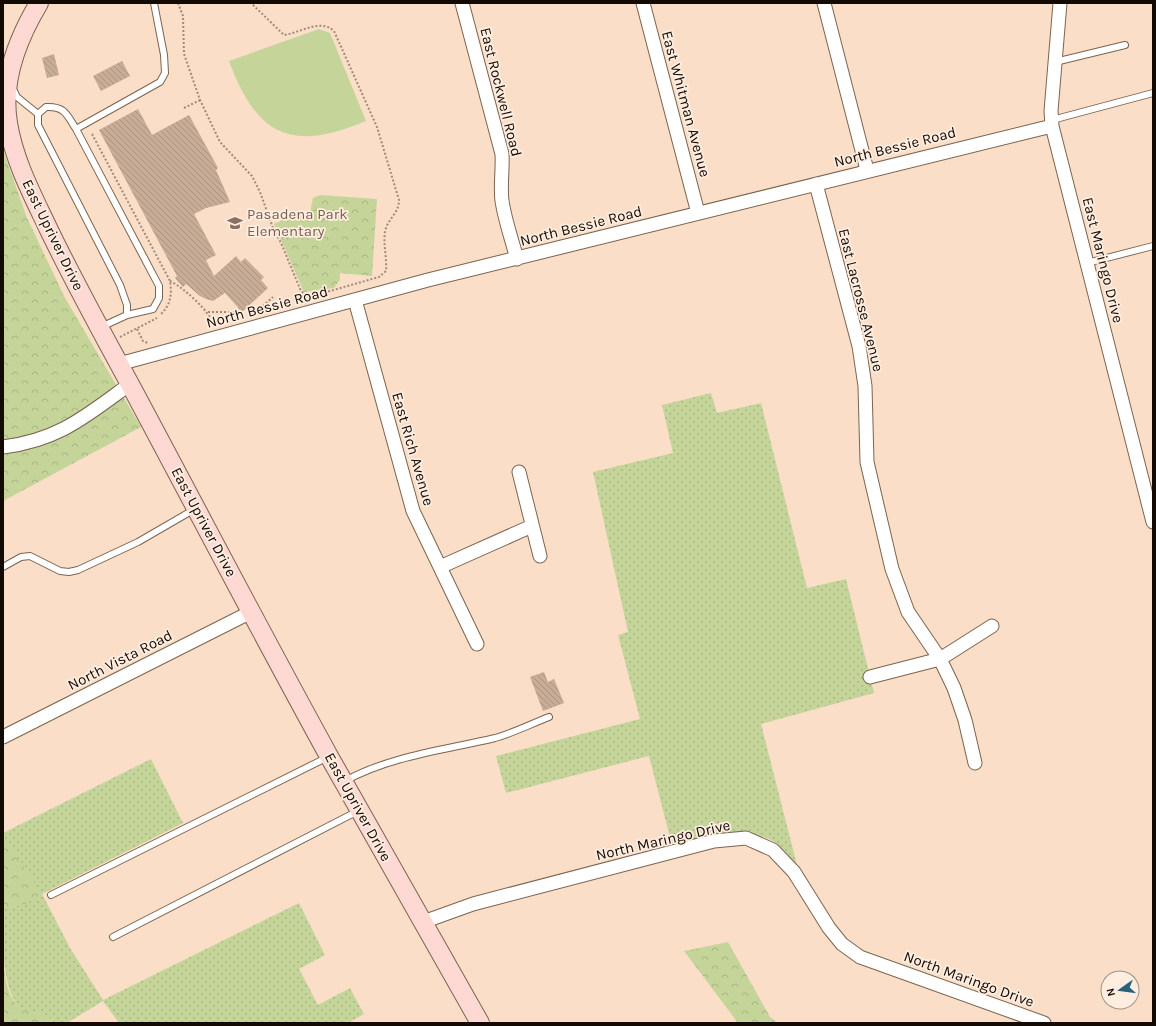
<svg xmlns="http://www.w3.org/2000/svg" width="1156" height="1026" viewBox="0 0 1156 1026" font-family="Karla,sans-serif">
	<defs>
		<pattern id="grass-dots" width="8" height="8" patternUnits="userSpaceOnUse"><rect width="8" height="8" fill="#c5d59a"/><path d="M2 2h.1M6 6h.1" fill="none" stroke="#a8b683" stroke-width="1.8" stroke-linecap="round"/></pattern>
		<pattern id="forest-crowns" width="20" height="18" patternUnits="userSpaceOnUse"><rect width="20" height="18" fill="#c5d59a"/><path d="M2 6a3 3 0 1 1 6 0M12 15a3 3 0 1 1 6 0" fill="none" stroke="#a8b683"/></pattern>
		<pattern id="building-back-hatch" width="6" height="6" patternUnits="userSpaceOnUse"><rect width="6" height="6" fill="#c7ad97"/><path d="M-1 5l2 2M0 0l6 6M5-1l2 2" fill="none" stroke="#aa9480"/></pattern>
	</defs>
	<rect width="100%" height="100%" fill="#fadec7"/>
	<!-- grass -->
	<path fill="url(#grass-dots)" d="M711 393 717 413 761 403 807 588 846 579 874 693 761 724 797 865C790 858 782 846 773 841 743 824 703 838 672 845L649 756 506 793 496 756 640 719 618 635 628 632 593 472 673 453 662 405Z
		M151 759 183 823 42 894 70 948 103 1000 299 903 325 955 299 969 318 1005 350 988 364 1014 348 1023H119L103 1001 67 1023H53C47 1010 34 1015 24 1010 0 997 3 934 3 909L25 904 3 833Z"/>
	<!-- forest -->
	<path fill="url(#forest-crowns)" d="M3 150 27 218 65 298 141 427 3 501Z
		M320 195 377 199 372 276 340 273V280L334 288 304 292 274 224 300 212H310L313 198Z
		M3 836 42 894 25 904 4 909Z
		M728 942 770 1017 778 1023H738L684 951Z
		M3 963C6 979 7 1001 24 1009 34 1015 47 1010 53 1023H3Z"/>
	<!-- pitch -->
	<path fill="#c5d59a" d="M319 29 330 33 366 121C292 152 257 137 229 61Z"/>
	<!-- building -->
	<path fill="url(#building-back-hatch)" d="M54 54 59 75 47 78 42 58Z
		M122 61 130 76 101 91 93 76Z
		M138 109 152 135 189 115 218 168 216 170 230 202 206 208 194 214 216 255 206 260 214 276 236 256 241 262 245 258 264 277 261 280 268 288 242 312 225 293 213 301 206 299 200 296 186 284 183 287 175 278 177 276 99 130Z
		M544 672 548 682 554 679 564 703 543 711 530 677Z"/>
	<g fill="none" stroke-linecap="round" stroke-linejoin="round">
		<defs>
			<path id="lane" d="M1055 62 1125 45
				M12 87 17 97 38 114
				M1052 120 1153 93
				M76 129 160 82 165 73 164 55 154 3
				M1087 263 1153 246
				M101 327 127 315 153 309 159 298V286L76 129C67 115 65 106 46 107L38 114V125L120 285 127 305V315
				M3 567 21 557 30 556 60 571 69 572 78 570 138 542 195 509
				M345 781C390 756 445 750 495 738 513 733 531 724 549 717
				M51 895 328 757
				M113 937 358 811"/>
			<path id="street" d="M462 3 502 154C503 170 500 185 502 201 505 221 512 240 517 259
				M643 3 698 213
				M824 3 867 170
				M1060 3 1051 111 1052 126 1153 522
				M816 184 859 346 865 386 867 462 892 569 908 612 940 659 954 688 965 720 975 763
				M355 300 413 511 477 644
				M119 364 428 280 1052 126
				M3 447C59 440 86 416 130 384
				M519 472 540 556
				M440 567 532 526
				M870 677 940 659 992 626
				M3 737 251 612
				M423 922 473 904 714 841 746 838 773 850 794 872 829 928 842 944 860 957 1044 1023"/>
			<path id="secondary" d="M39 3C18 38 1 81 8 123 14 161 33 196 49 230 77 288 109 345 140 403 203 521 265 640 330 758 379 846 430 934 480 1023"/>
		</defs>
		<!-- lane casing -->
		<use href="#lane" stroke="#7b644f" stroke-width="8"/>
		<!-- street casing -->
		<use href="#street" stroke="#7b644f" stroke-width="15"/>
		<!-- secondary casing -->
		<use href="#secondary" stroke="#7b644f" stroke-width="20"/>
		<!-- path -->
		<path stroke="#a08b7b" stroke-width="2" stroke-dasharray="2 2" stroke-linecap="butt" d="M178 3 183 16 184 54 200 100 220 142 252 176 260 192 273 228 281 243 301 291 306 295H316L379 277 386 271C387 258 383 244 385 232 387 219 399 214 399 200L377 127 334 31C320 18 300 33 284 35L251 3
			M184 108 200 100
			M92 134 170 281C172 294 171 305 160 315
			M170 281C184 288 210 311 214 326
			M208 312H235L239 308
			M254 314 273 297
			M137 329 143 341 148 343
			M120 337 157 318"/>
		<!-- lane -->
		<use href="#lane" stroke="#fff" stroke-width="6"/>
		<!-- street -->
		<use href="#street" stroke="#fff" stroke-width="13"/>
		<!-- secondary -->
		<use href="#secondary" stroke="#fed9d3" stroke-width="18"/>
	</g>
	<!-- icons -->
	<defs>
		<symbol id="school-bare" viewBox="-9 -9 18 18"><path d="M0-5L7-2L0 1L-7-2ZM-4 1L0 2.5L4 1V4Q0 6-4 4Z" fill="#8d6e63" stroke="#ffeee0" stroke-width="2.5" paint-order="stroke"/></symbol>
	</defs>
	<g fill-rule="evenodd">
		<use href="#school-bare" x="224" y="212" width="22" height="22"/>
	</g>
	<g text-anchor="middle" stroke-width="3.5" stroke-linejoin="round" paint-order="stroke">
		<!-- street labels -->
		<g font-size="15" fill="#130a04" stroke="#ffeee0">
			<text transform="translate(501 92) rotate(76)" y="5">East Rockwell Road</text>
			<text transform="translate(686 104) rotate(75)" y="5">East Whitman Avenue</text>
			<text transform="translate(895 147) rotate(-14)" y="5">North Bessie Road</text>
			<text transform="translate(581 226) rotate(-14)" y="5">North Bessie Road</text>
			<text transform="translate(53 235) rotate(64)" y="5">East Upriver Drive</text>
			<text transform="translate(1103 260) rotate(76)" y="5">East Maringo Drive</text>
			<text transform="translate(861 300) rotate(76)" y="5">East Lacrosse Avenue</text>
			<text transform="translate(267 307) rotate(-15)" y="5">North Bessie Road</text>
			<text transform="translate(413 449) rotate(74)" y="5">East Rich Avenue</text>
			<text transform="translate(204 522) rotate(62)" y="5">East Upriver Drive</text>
			<text transform="translate(120 660) rotate(-27)" y="5">North Vista Road</text>
			<text transform="translate(358 807) rotate(61)" y="5">East Upriver Drive</text>
			<text transform="translate(663 840) rotate(-13)" y="5">North Maringo Drive</text>
			<text transform="translate(969 979) rotate(20)" y="5">North Maringo Drive</text>
		</g>
		<!-- education labels -->
		<g font-size="15" fill="#785e54" stroke="#ffeee0" text-anchor="start">
			<text x="247" y="219">Pasadena Park<tspan x="247" dy="17">Elementary</tspan></text>
		</g>
	</g>
	<!-- border -->
	<rect width="1156" height="1026" fill="none" stroke="#130a04" stroke-width="8"/>
	<!-- north arrow -->
	<g transform="translate(1120 990) rotate(256)"><circle r="19" fill="#ffeee0" stroke="#a19388"/>
	<path d="M0-3L7 15L0 10L-7 15Z" fill="#27637a"/>
	<text y="-6" font-size="11" font-weight="bold" text-anchor="middle" fill="#130a04">N</text>
	</g>
</svg>
